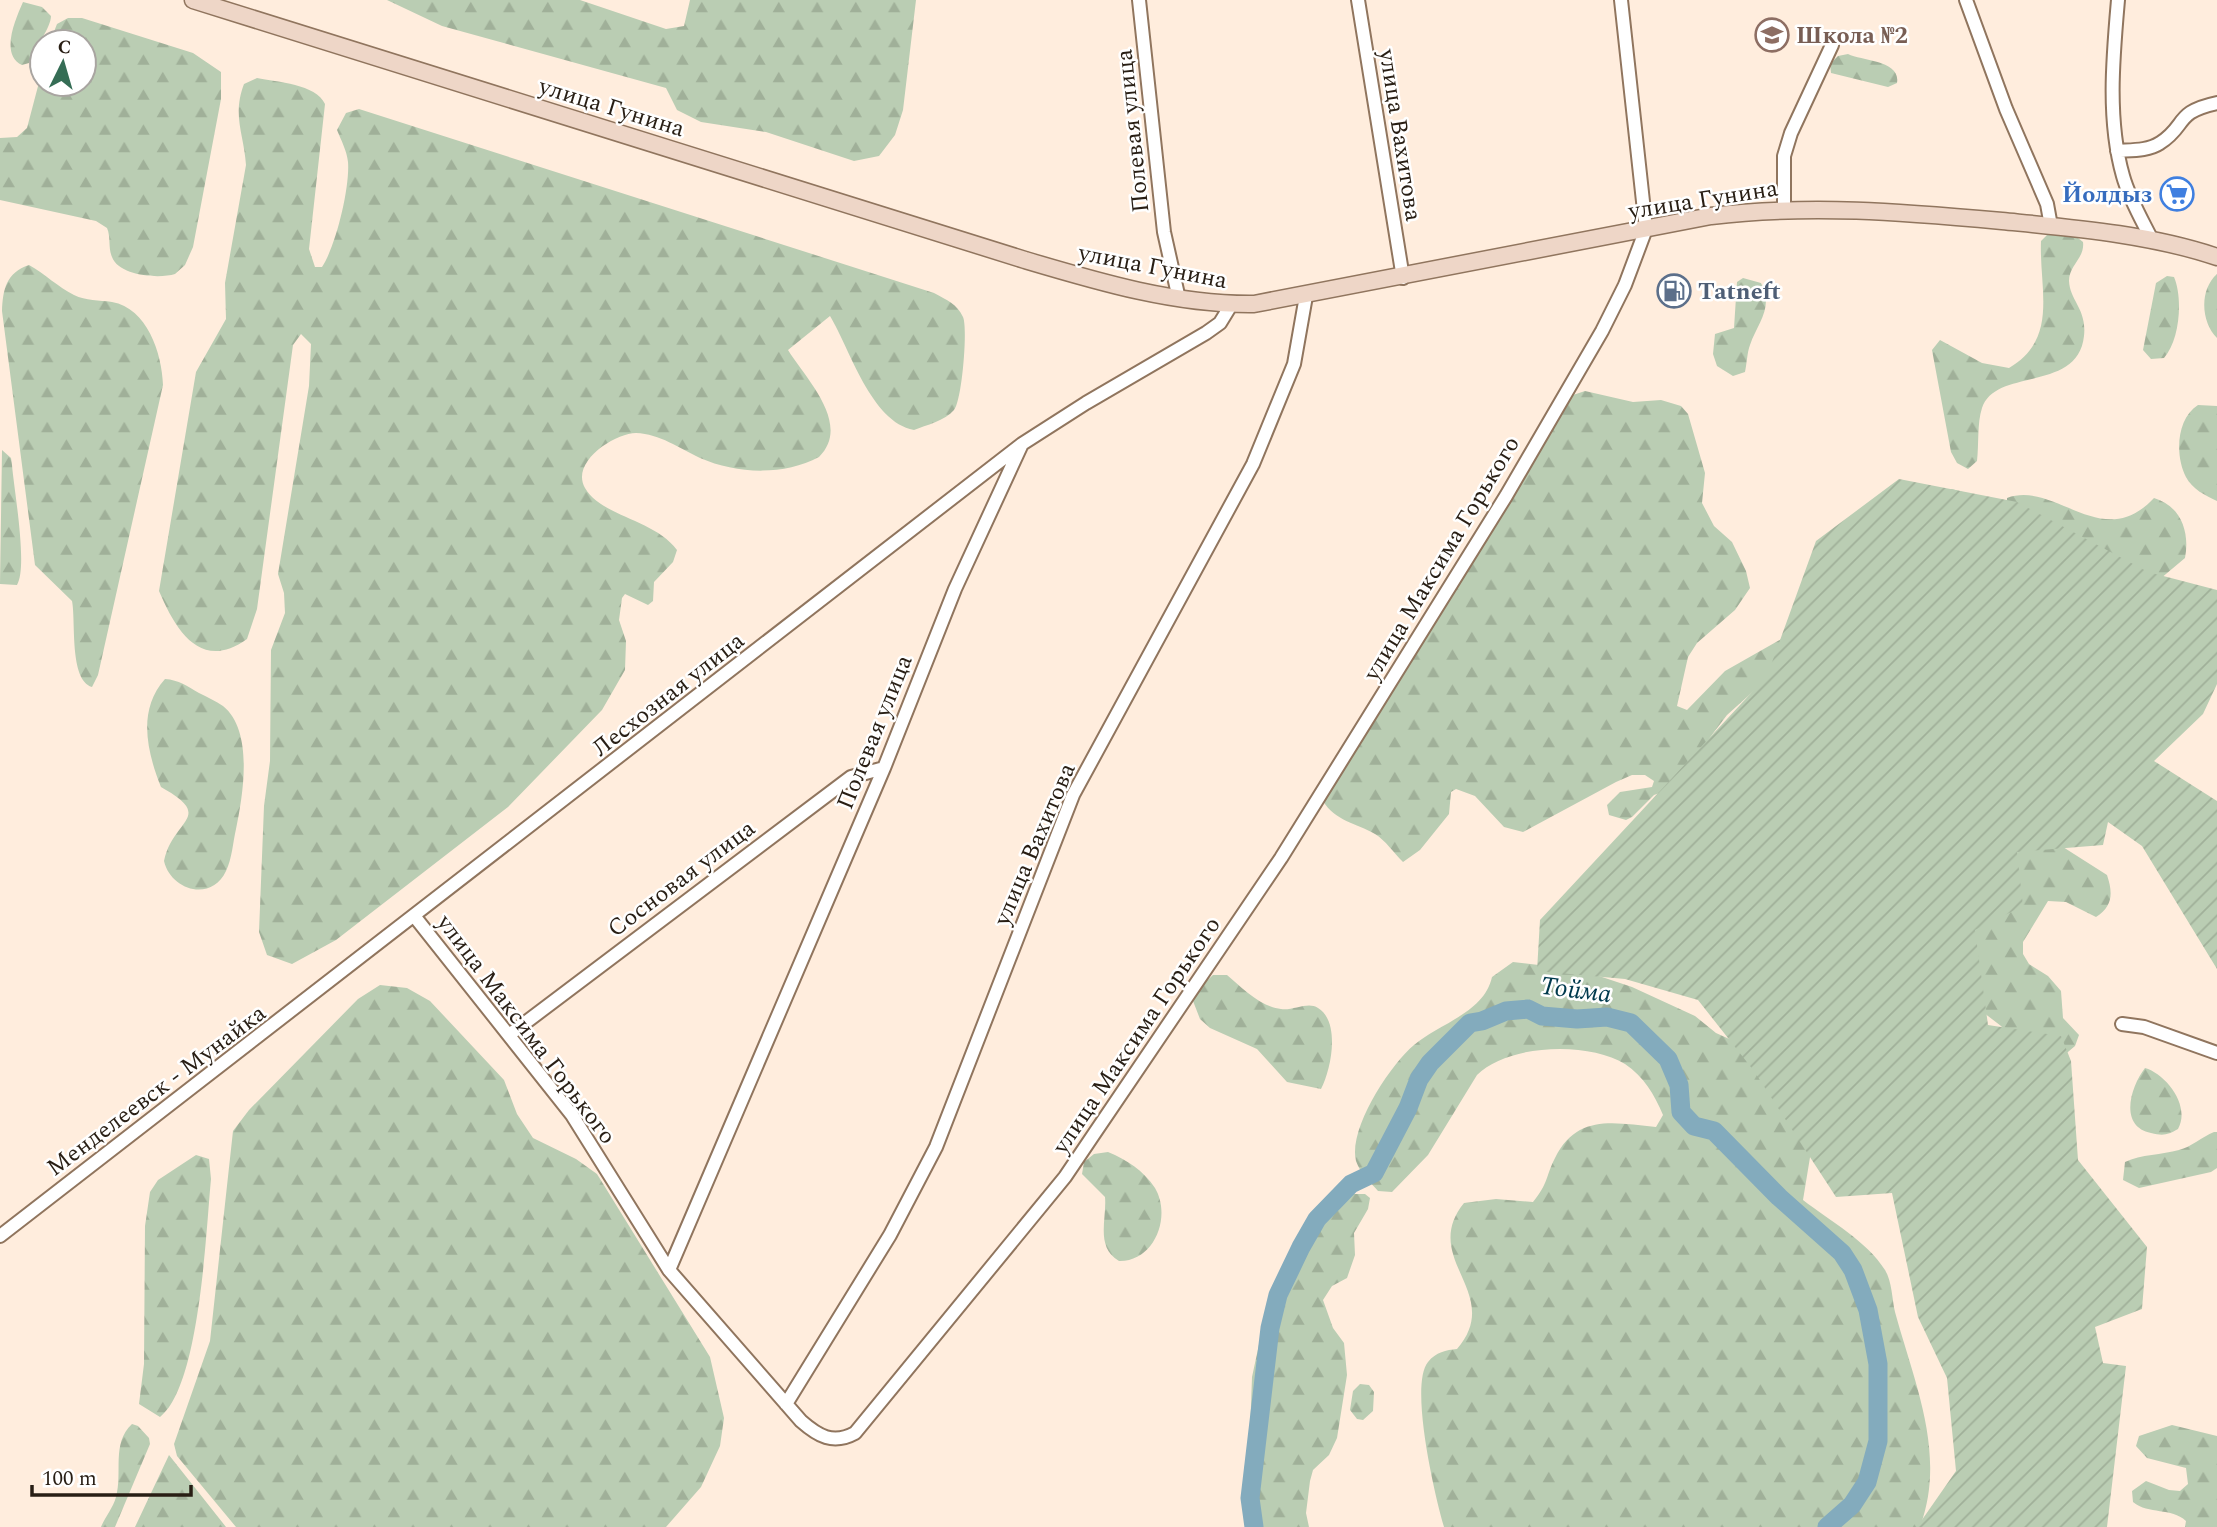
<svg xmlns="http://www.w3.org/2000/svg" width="2217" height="1527" viewBox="0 0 2217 1527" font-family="Spectral,serif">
	<defs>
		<pattern id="forest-firs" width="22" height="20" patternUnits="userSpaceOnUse" patternTransform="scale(1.75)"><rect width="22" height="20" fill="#bacdb3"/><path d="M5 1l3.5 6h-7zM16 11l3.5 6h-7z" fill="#a0b099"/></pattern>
		<pattern id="garden-furrows" width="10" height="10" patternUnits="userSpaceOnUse" patternTransform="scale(1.75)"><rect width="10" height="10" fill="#bacdb3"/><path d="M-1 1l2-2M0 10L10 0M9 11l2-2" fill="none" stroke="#a0b099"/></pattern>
	</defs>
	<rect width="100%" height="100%" fill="#ffeddd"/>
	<!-- forest -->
	<path fill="url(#forest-firs)" d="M387 0H580L666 29 684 26 690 0H916L903 110 895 135 879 156 854 161 766 132 701 122 677 110 666 88 442 26Z
		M23 2 42 7 51 16C51 28 34 49 29 63L22 65C0 55 15 20 23 2Z
		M68 18H82L193 53 221 72V99L193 247 185 265 175 274C159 279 119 276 112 257 108 248 111 237 107 228L96 221 0 200V138L17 137 27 128 42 71V84H84V42H50L57 24Z
		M1848 54C1862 61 1901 60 1897 83L1888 87 1831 73 1830 64 1838 56Z
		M257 78C277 82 316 84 325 104L309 249 315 267H322C336 246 350 187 348 162 347 151 341 140 337 130L346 113 359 109 934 293C947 300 957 304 963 317 968 328 962 401 954 410 945 421 926 425 914 430 871 422 850 349 830 316L788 350C806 379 852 424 819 457 783 476 737 474 700 458 679 448 660 434 636 433 615 433 570 462 585 488 602 517 654 519 677 550L673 562 654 582 653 601 648 605 625 594 622 598 619 620 626 641 625 670 602 710 508 807 336 940 292 964 267 955 259 932 264 806 270 761 271 650 285 613 284 593 278 574 309 386 311 344 301 334 293 345 257 609 247 639C201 672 176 631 159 591L196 372 226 319 225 283 246 165C244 134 232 116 244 84Z
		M2050 232 2073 234 2083 242C2085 258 2069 265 2069 281 2070 301 2087 309 2084 336 2078 393 1995 367 1982 408 1977 423 1979 445 1977 461L1968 469 1957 463 1951 452 1932 350 1940 340 1982 363 2009 368C2059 339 2039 289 2041 241Z
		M29 265C45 274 58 287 74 295 86 301 99 300 112 302 147 308 162 353 163 385L98 675 92 687C69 680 76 621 72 601L35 565 2 311C3 289 6 273 29 265Z
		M2217 274V338C2201 322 2199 290 2217 274Z
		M2167 276 2174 277C2183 298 2180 340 2164 358L2151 359 2143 350 2156 283Z
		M1743 278 1761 283C1774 308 1758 322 1750 345 1747 353 1747 363 1745 372L1733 376 1717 366 1713 354 1715 334 1734 328 1737 282Z
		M1585 391 1633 402 1661 400 1681 406 1688 414 1705 473 1702 503 1714 526 1732 542 1746 571 1750 588 1735 610 1697 643 1688 657 1677 706 1687 710 1725 671 1785 637 1834 636 1756 689 1727 715 1671 789 1654 795 1632 817 1626 820 1609 815 1607 805 1620 792 1652 787 1654 781 1645 775H1632L1616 782 1523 832 1504 827 1475 796 1456 789 1451 792 1449 814 1420 850 1403 862C1394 853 1385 840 1375 834 1356 823 1335 821 1323 801L1328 789 1508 507 1567 397Z
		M2198 405 2217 406V501C2206 496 2192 489 2186 477 2175 456 2176 419 2198 405Z
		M2 450 11 458 12 465C14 490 28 567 17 585L0 584Z
		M1952 489 2007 504V498C2056 480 2102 554 2154 498 2181 506 2190 532 2185 558L2160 579 1939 490Z
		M165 679C179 680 187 686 199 693 207 697 216 701 223 706 254 731 243 795 236 829 233 842 232 859 226 871 212 902 171 891 164 861 173 818 216 818 161 787 147 752 137 710 165 679Z
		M2052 840 2107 875C2113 893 2113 906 2096 917L2066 902 2048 901 2023 942V954L2029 964 2048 976 2061 991 2063 1018 2079 1035 2075 1046 2062 1057 2013 1041 2001 1026 1975 1006 1942 868Z
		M1513 962 1581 970 1632 987 1695 1016 1716 1033 1778 1061 1814 1133 1803 1200C1830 1221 1867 1241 1885 1270 1892 1281 1892 1299 1895 1312 1914 1382 1947 1454 1920 1527H1444C1435 1497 1409 1385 1428 1362 1436 1352 1446 1350 1457 1349 1505 1293 1419 1259 1464 1203L1496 1199 1533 1202C1549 1182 1545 1178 1555 1158 1577 1113 1615 1123 1656 1127L1663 1115C1654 1094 1644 1077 1625 1064 1588 1041 1508 1044 1477 1075L1428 1155 1392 1192 1378 1191C1370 1182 1360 1173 1356 1161 1348 1129 1390 1065 1414 1045 1440 1023 1484 1013 1492 977Z
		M1213 975H1227C1242 988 1261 1007 1281 1009 1293 1011 1308 1001 1318 1008 1341 1022 1331 1070 1321 1089L1287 1082 1257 1049 1210 1028 1200 1019 1193 1001 1198 989Z
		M380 985 407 988 430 1001 504 1080 517 1114 533 1138 576 1159 597 1174 710 1357 724 1418 720 1446 701 1487 666 1527H236L177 1456 174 1444 210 1341 233 1131 249 1110 358 999Z
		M2145 1068C2166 1074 2191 1106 2178 1129 2168 1135 2163 1136 2151 1133 2118 1126 2131 1086 2145 1068Z
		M2214 1132H2217V1168L2211 1172 2139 1188 2123 1180 2125 1162C2141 1154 2162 1155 2179 1150 2191 1147 2202 1137 2214 1132Z
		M1108 1152C1127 1160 1143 1170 1155 1188 1172 1217 1154 1262 1119 1261 1095 1247 1107 1219 1105 1197L1082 1174 1084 1162 1094 1154Z
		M196 1155 209 1159 211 1179C206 1231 200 1386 160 1417L139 1404 144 1364 145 1226 150 1192 158 1180Z
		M1352 1194H1365L1370 1198 1368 1209 1354 1233 1355 1255 1347 1278 1332 1286 1323 1300 1333 1328 1344 1343 1347 1375 1337 1438 1329 1455 1313 1470 1310 1481 1306 1513 1309 1527H1253L1244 1471 1250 1433 1252 1377 1264 1321 1274 1292 1296 1249Z
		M1360 1384 1369 1385 1374 1392 1373 1411 1363 1420 1357 1419 1350 1410 1353 1391Z
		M132 1424 138 1426 149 1438 150 1444 115 1527H101C105 1517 113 1508 116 1497 123 1472 111 1444 132 1424Z
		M2172 1425 2217 1436V1527H2185L2186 1521C2171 1507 2149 1515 2133 1502L2132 1491 2146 1481 2169 1490 2180 1491 2188 1484 2186 1468 2147 1458 2136 1446 2139 1436Z
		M169 1455 226 1527H135Z"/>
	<!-- garden -->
	<path fill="url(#garden-furrows)" d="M1899 479 2017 502 2148 572 2217 590V684L2203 714 2154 761 2217 801V969L2142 846 2108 822 2103 845 2017 852 2023 906 1975 930 1988 1025 2061 1036 2071 1061 2078 1160 2147 1247 2142 1309 2095 1327 2103 1363 2126 1366 2107 1527H1917L1956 1471 1947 1378 1918 1317 1892 1193 1836 1197 1754 1071 1698 1000 1625 979 1537 971 1540 920 1767 676 1816 541Z"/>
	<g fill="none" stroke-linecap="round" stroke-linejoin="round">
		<!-- river -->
		<path stroke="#83abbd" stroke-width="19" d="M1254 1527 1250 1498 1270 1328 1278 1295 1301 1247 1317 1219 1351 1184 1374 1173 1408 1108 1419 1079 1430 1063 1470 1023 1482 1021 1506 1011 1528 1009 1542 1016 1577 1019 1607 1017 1631 1023 1668 1059 1679 1085 1681 1112 1694 1126 1714 1131 1779 1197 1842 1253 1853 1270 1868 1310 1878 1364V1441L1867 1482 1852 1505 1827 1527"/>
		<defs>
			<path id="street" d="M1139 0 1164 232 1179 299
				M1358 0 1403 278
				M1966 0 2006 109 2047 204 2051 226
				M2118 0C2113 57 2107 120 2123 176 2129 198 2142 220 2152 240
				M2117 151C2131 150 2148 151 2160 143 2187 126 2174 112 2217 103
				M1784 209V156L1791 133 1832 45
				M415 917 572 1115 669 1270 801 1421C818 1436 833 1445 855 1433L1065 1177 1092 1137 1281 858 1506 496 1602 331 1625 285 1646 229 1621 0
				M2122 1024 2144 1027 2217 1053
				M509 1035 851 777 884 768
				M0 1236 1022 444
				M669 1270 884 768 955 589 1022 444 1086 403 1206 333 1220 323 1231 305
				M786 1404 890 1235 936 1147 1073 795 1253 464 1294 364 1306 296"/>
			<path id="secondary" d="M193 0 1025 260C1099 282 1176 305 1254 304L1711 216C1811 204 1902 212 2002 221 2073 228 2149 234 2217 257"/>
		</defs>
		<!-- street casing -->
		<use href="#street" stroke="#90755e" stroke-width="16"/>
		<!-- secondary casing -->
		<use href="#secondary" stroke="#90755e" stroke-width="19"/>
		<!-- street -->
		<use href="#street" stroke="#fff" stroke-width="12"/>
		<!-- secondary -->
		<use href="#secondary" stroke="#eed6c7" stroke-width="16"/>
	</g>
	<!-- icons -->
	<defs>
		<symbol id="school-ring" viewBox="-11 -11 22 22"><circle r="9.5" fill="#fff" stroke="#8d6e63" stroke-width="1.5"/><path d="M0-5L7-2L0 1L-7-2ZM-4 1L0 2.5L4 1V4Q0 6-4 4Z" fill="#8d6e63"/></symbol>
		<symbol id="supermarket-ring" viewBox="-11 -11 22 22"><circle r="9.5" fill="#fff" stroke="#3f7fe0" stroke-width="1.5"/><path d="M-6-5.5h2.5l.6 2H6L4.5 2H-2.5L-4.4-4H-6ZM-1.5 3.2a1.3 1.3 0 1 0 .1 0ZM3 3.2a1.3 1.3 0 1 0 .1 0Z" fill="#3f7fe0"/></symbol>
		<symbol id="fuel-ring" viewBox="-11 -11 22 22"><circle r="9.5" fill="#fff" stroke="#5c6f8a" stroke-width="1.5"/><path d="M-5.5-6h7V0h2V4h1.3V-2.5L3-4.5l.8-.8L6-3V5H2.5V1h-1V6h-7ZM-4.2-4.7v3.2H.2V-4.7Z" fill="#5c6f8a"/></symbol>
	</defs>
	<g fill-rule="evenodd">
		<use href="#school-ring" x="1753" y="16" width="38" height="38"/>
		<use href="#supermarket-ring" x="2158" y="175" width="38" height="38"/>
		<use href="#fuel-ring" x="1655" y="272" width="38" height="38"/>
	</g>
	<g text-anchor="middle" stroke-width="5" stroke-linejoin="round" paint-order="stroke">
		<!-- education labels -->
		<g font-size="24" font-weight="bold" fill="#785e54" stroke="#fff" text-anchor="start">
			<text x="1796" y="43">Школа №2</text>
		</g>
		<!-- street labels -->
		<g font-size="24" fill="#281e14" stroke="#fff">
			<text transform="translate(612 107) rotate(17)" y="8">улица Гунина</text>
			<text transform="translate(1132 131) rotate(-96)" y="8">Полевая улица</text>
			<text transform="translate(1401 135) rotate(81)" y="8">улица Вахитова</text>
			<text transform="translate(1703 199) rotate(-9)" y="8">улица Гунина</text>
			<text transform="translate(1153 266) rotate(11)" y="8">улица Гунина</text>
			<text transform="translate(1441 558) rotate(-59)" y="8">улица Максима Горького</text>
			<text transform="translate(668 694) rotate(-38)" y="8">Лесхозная улица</text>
			<text transform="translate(874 732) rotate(-68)" y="8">Полевая улица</text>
			<text transform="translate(1034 844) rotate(-67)" y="8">улица Вахитова</text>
			<text transform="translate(681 878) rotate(-37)" y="8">Сосновая улица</text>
			<text transform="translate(527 1029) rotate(53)" y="8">улица Максима Горького</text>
			<text transform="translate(1136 1035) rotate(-56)" y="8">улица Максима Горького</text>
			<text transform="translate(156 1090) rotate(-37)" y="8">Менделеевск - Мунайка</text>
		</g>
		<!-- shop labels -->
		<g font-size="24" font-weight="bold" fill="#366cbe" stroke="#fff" text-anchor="end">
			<text x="2152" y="202">Йолдыз</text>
		</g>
		<!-- service labels -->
		<g font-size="24" font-weight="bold" fill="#4e5e75" stroke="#fff" text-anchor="start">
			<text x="1698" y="299">Tatneft</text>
		</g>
		<!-- water labels -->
		<g font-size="26" font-style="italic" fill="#003a4d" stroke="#fff">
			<text transform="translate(1576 989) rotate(7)" y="9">Тойма</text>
		</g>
	</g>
	<!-- north arrow -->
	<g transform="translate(63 63) rotate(5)"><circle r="33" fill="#ffffff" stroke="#a9a5a1" stroke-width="2"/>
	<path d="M0-5L12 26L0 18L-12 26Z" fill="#356d55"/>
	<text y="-10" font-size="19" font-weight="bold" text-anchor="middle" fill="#281e14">С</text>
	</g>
	<!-- scale -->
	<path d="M32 1485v10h159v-10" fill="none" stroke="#281e14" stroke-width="3.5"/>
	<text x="42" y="1485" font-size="21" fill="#281e14" stroke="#ffffff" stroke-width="5" paint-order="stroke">100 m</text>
</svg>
